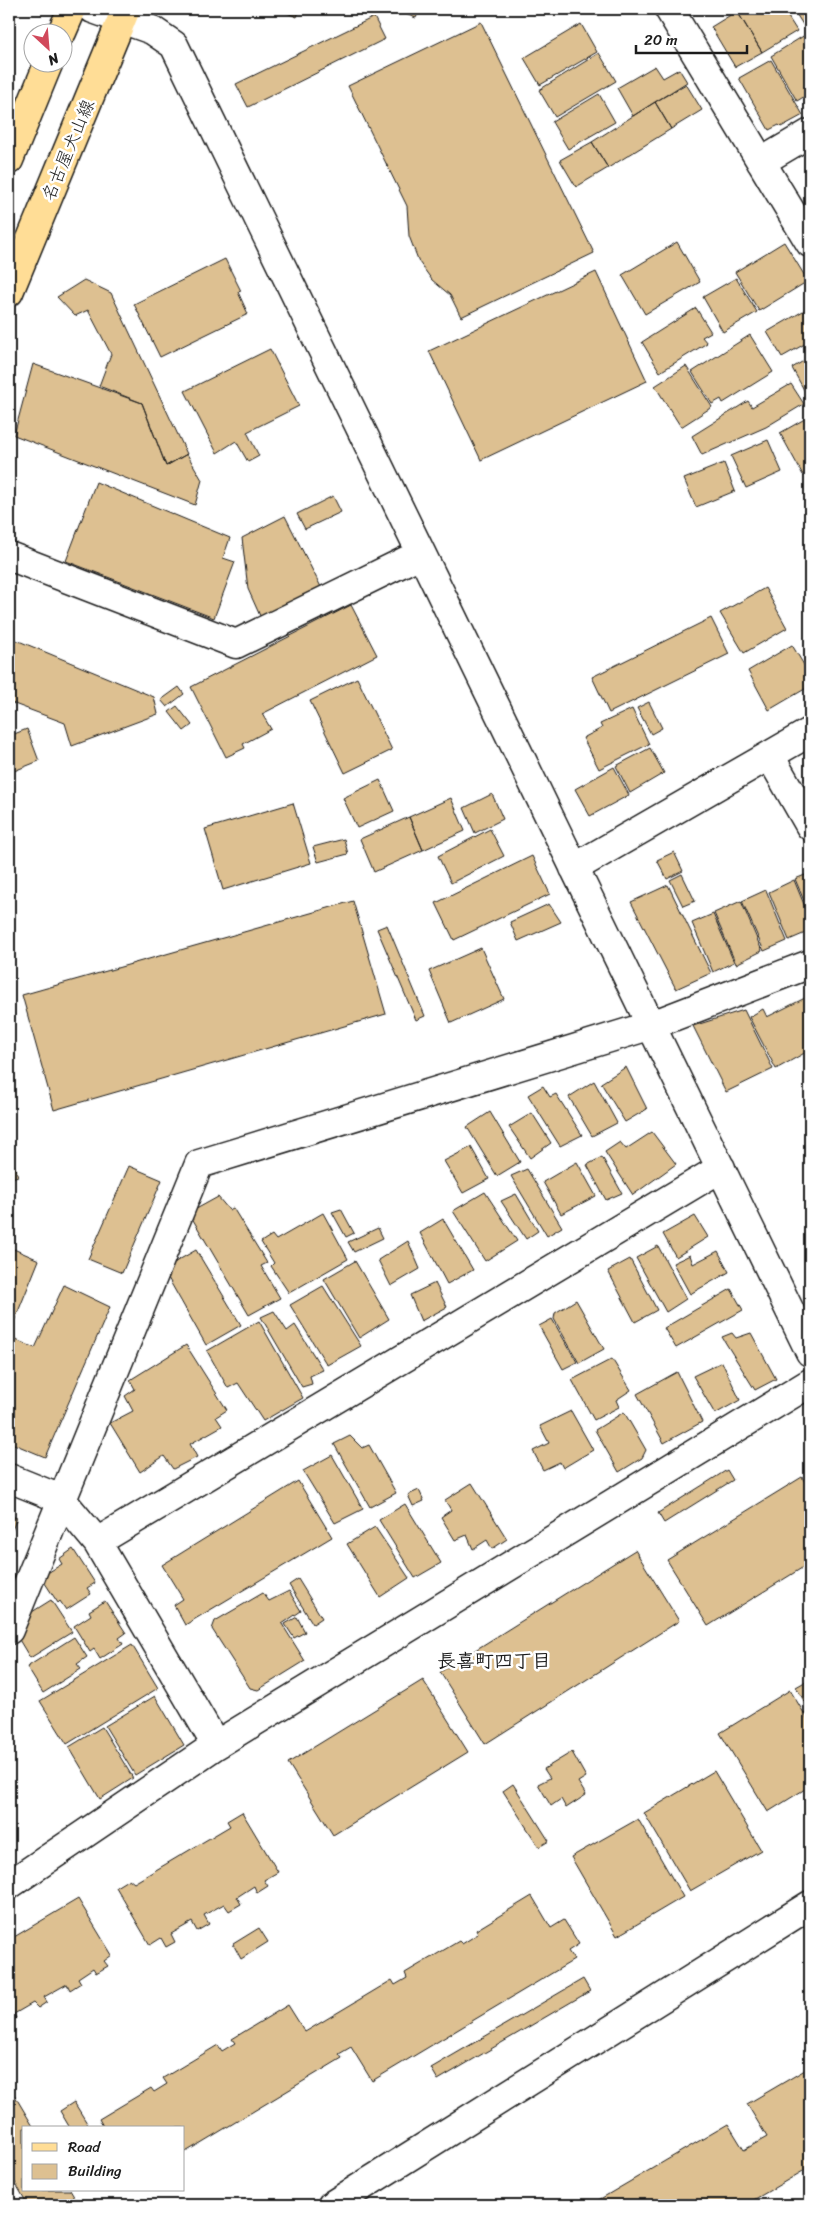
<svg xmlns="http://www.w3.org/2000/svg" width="819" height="2214" viewBox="0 0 819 2214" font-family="Sriracha,'Klee One',sans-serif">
	<rect width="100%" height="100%" fill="#fff"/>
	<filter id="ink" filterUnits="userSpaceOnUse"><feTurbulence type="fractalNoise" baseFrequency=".02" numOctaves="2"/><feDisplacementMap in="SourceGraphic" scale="10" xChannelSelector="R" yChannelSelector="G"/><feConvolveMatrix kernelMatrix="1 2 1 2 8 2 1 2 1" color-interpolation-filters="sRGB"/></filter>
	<g filter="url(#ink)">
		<!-- building -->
		<path fill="#ddc091" stroke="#1c1c1c" d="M277 9H300L297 17Z
			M392 9H420L416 18Z
			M741 9H783L797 31 762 52 737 11Z
			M793 9H810V29L807 31Z
			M737 11 762 52 735 67 711 27Z
			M374 17 385 39 248 107 236 84Z
			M481 22 594 253 461 317 450 295 432 280 419 262 409 236 407 206 348 86Z
			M581 24 597 52 540 85 524 58Z
			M805 35 810 44V93L797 101 771 56Z
			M599 53 616 81 555 117 539 90Z
			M771 60 803 115 781 127 779 125 769 130 739 78Z
			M655 66 663 78 679 69 687 82 633 116 617 88Z
			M686 84 702 110 671 129 655 102Z
			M599 94 615 122 568 149 552 122Z
			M655 102 671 129 608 168 592 142Z
			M592 142 608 168 576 187 560 160Z
			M677 242 700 282 645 314 622 275Z
			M784 242 808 281 759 311 735 272Z
			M225 259 241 291 238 292 248 314 160 357 134 304Z
			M596 272 647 381 481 460 429 351Z
			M736 278 757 312 723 332 703 297Z
			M84 280 111 293 187 454 166 466 142 403 99 386 111 354 88 310 75 316 57 297Z
			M810 307V341L782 357 767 332Z
			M696 308 711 332 702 337 707 343 660 372 642 342Z
			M750 335 773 372 723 403 721 399 712 404 692 372Z
			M270 349 299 406 247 432 259 456 248 462 236 441 217 453 185 391Z
			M810 357V398L809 399 792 368Z
			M33 364 142 403 166 466 187 454 202 480 195 505 14 435Z
			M686 366 712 407 681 427 655 386Z
			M791 384 804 404 766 427 702 455 692 436 748 401 752 407Z
			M810 416V470L803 475 780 433Z
			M768 440 782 472 746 488 731 456Z
			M724 463 735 491 696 507 684 479Z
			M96 482 230 538 223 558 235 562 214 618 66 561Z
			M333 496 341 512 305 529 297 514Z
			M285 516 322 589 261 618 248 589 242 538Z
			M765 588 787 628 744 653 720 613Z
			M351 605 377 655 262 714 271 729 243 744 245 748 226 757 191 687Z
			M711 618 729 654 609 713 592 677Z
			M9 637 154 697 158 714 72 746 65 723 9 702Z
			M792 645 810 675V686L769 710 748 671Z
			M357 678 392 750 345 773 310 701Z
			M179 687 184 694 167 707 161 700Z
			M649 702 662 728 651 734 637 708Z
			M177 706 192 725 184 731 169 712Z
			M632 709 649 744 599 769 583 738 602 728 600 724Z
			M27 729 39 761 9 773V736Z
			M650 748 664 773 630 793 616 766Z
			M614 767 629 795 590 816 575 789Z
			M810 775V788L805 778Z
			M380 780 394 811 357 828 343 798Z
			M492 794 503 819 475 833 464 808Z
			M451 798 465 831 423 850 409 817Z
			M293 803 311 863 223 890 205 829Z
			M409 817 423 850 374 872 360 839Z
			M490 829 504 856 451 883 438 856Z
			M344 839 348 854 318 862 313 847Z
			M674 852 683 871 667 879 657 860Z
			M532 856 550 894 454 940 436 903Z
			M810 873V915L795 879Z
			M682 874 695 901 683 906 670 880Z
			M794 880 810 919V931L789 940 769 892Z
			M668 885 711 973 676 989 631 902Z
			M766 890 787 941 764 951 742 901Z
			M353 901 386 1014 54 1110 22 995Z
			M741 901 762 951 736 964 714 913Z
			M549 904 561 922 518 941 510 922Z
			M713 914 734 962 713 972 692 923Z
			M387 925 425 1016 416 1020 377 929Z
			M481 948 504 999 451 1023 429 971Z
			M805 998 810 1007V1050L776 1069 749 1017 763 1009 767 1017Z
			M744 1010 773 1069 726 1092 693 1026Z
			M626 1067 647 1109 625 1122 601 1083Z
			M594 1081 617 1123 592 1136 569 1097Z
			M543 1086 550 1097 556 1094 582 1135 560 1146 528 1095Z
			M490 1112 520 1162 497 1176 467 1127Z
			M532 1113 551 1143 530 1158 509 1127Z
			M652 1132 676 1164 633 1195 605 1152 620 1142 626 1149Z
			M471 1147 489 1179 463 1193 444 1161Z
			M11 1157 18 1176 9 1179V1158Z
			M602 1157 622 1193 606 1200 587 1165Z
			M577 1162 596 1196 561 1214 543 1182Z
			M129 1166 162 1180 122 1273 88 1259Z
			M527 1169 562 1227 547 1236 511 1176Z
			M485 1192 517 1241 485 1261 453 1211Z
			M516 1194 538 1231 526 1239 501 1201Z
			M218 1197 229 1210 233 1208 267 1263 261 1266 280 1298 249 1315 189 1213Z
			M341 1209 354 1233 346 1237 332 1212Z
			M323 1213 348 1259 289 1293 271 1266 274 1263 261 1242 272 1235 276 1240Z
			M695 1216 708 1237 676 1257 663 1234Z
			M443 1219 473 1270 447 1284 420 1233Z
			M378 1228 383 1238 354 1252 348 1242Z
			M408 1241 420 1269 391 1286 378 1260Z
			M658 1246 686 1299 666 1312 636 1258Z
			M9 1247 39 1260 9 1334Z
			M196 1250 241 1325 206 1345 163 1269Z
			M718 1251 729 1272 690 1294 673 1263 690 1255 693 1264Z
			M630 1259 657 1310 635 1322 608 1271Z
			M355 1261 389 1319 359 1338 324 1279Z
			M435 1283 447 1307 421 1321 410 1295Z
			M64 1285 110 1307 45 1457 9 1442V1343L11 1338 35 1348Z
			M323 1286 361 1346 327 1365 290 1305Z
			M731 1289 743 1310 676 1348 664 1328Z
			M576 1300 604 1349 579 1363 554 1319 555 1313Z
			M274 1311 287 1331 295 1325 323 1370 310 1376 312 1384 302 1387 261 1317Z
			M552 1319 577 1362 563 1369 539 1326Z
			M259 1321 303 1398 263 1421 238 1383 228 1388 207 1351Z
			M732 1333 736 1338 751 1333 776 1379 755 1390 722 1337Z
			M186 1345 227 1410 216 1417 222 1426 190 1444 197 1457 173 1469 164 1456 140 1472 110 1423 133 1411 125 1396 135 1389 130 1380Z
			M612 1359 631 1390 616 1400 619 1407 594 1420 572 1380Z
			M722 1362 740 1400 715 1414 693 1376Z
			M677 1372 702 1422 664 1443 637 1394Z
			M571 1411 593 1450 563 1468 560 1462 543 1470 533 1451 549 1443 540 1426Z
			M624 1412 646 1450 642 1458 619 1472 595 1430Z
			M350 1436 362 1448 369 1445 396 1493 370 1507 334 1444Z
			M332 1455 363 1509 335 1523 303 1471Z
			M727 1470 733 1480 664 1523 658 1513Z
			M802 1477 810 1490V1563L708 1626 667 1560Z
			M298 1481 332 1537 185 1625 174 1605 183 1599 162 1565Z
			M472 1483 507 1539 492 1549 487 1540 473 1549 467 1535 455 1540 441 1517 451 1510 445 1500Z
			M419 1490 424 1501 413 1506 408 1495Z
			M405 1504 441 1563 415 1578 379 1520Z
			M9 1515 17 1518 9 1537Z
			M375 1527 409 1578 380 1597 347 1544Z
			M73 1549 95 1583 87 1588 91 1594 66 1610 60 1601 58 1603 41 1577 62 1564 59 1559Z
			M635 1550 679 1621 485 1744 440 1672Z
			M298 1579 322 1618 313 1624 289 1585Z
			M289 1591 301 1611 282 1624 305 1661 258 1690 250 1688 212 1629 215 1621 263 1593 269 1601Z
			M51 1600 72 1632 30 1658 15 1633 16 1622Z
			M105 1601 126 1633 119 1638 123 1644 100 1659 94 1649 90 1652 74 1626 91 1615 89 1611Z
			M297 1617 305 1632 294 1638 285 1624Z
			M74 1637 87 1657 77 1664 81 1669 43 1693 27 1667Z
			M132 1645 158 1688 67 1744 40 1701Z
			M810 1679V1711L796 1687Z
			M423 1680 468 1752 333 1835 288 1763Z
			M790 1690 810 1723V1786L768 1812 720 1733Z
			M155 1696 184 1745 135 1775 105 1726Z
			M102 1727 133 1778 100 1799 69 1747Z
			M572 1752 586 1777 578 1782 586 1795 566 1808 561 1799 551 1806 538 1784 550 1778 544 1769Z
			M714 1771 761 1850 690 1891 644 1813Z
			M513 1784 549 1841 539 1847 503 1791Z
			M242 1812 278 1872 264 1880 268 1886 257 1893 254 1886 237 1897 241 1904 229 1911 224 1904 204 1915 209 1924 197 1931 192 1922 171 1934 175 1942 166 1947 161 1938 150 1945 116 1887 129 1879 134 1883 230 1826 227 1821Z
			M638 1819 683 1897 617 1936 571 1857Z
			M532 1896 551 1928 564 1920 579 1944 568 1951 574 1960 372 2081 351 2047 339 2054 342 2058 184 2153V2128H104L99 2119 151 2088 154 2092 167 2084 163 2078 218 2045 222 2051 235 2043 232 2039 288 2005 305 2032 392 1980 395 1985 407 1978 405 1973 459 1941 462 1944 478 1934 476 1930Z
			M78 1899 112 1955 104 1961 108 1966 96 1973 93 1968 78 1978 81 1983 70 1990 67 1984 44 1997 47 2002 38 2008 33 2003 14 2014 16 2018 9 2023V1940Z
			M259 1928 268 1942 241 1959 233 1944Z
			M583 1979 590 1991 438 2080 431 2068Z
			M810 2067V2167L745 2205H590L728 2124 744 2150 767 2137 747 2104Z
			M12 2091 34 2128H24V2190H70L79 2205H28L9 2172V2093Z
			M74 2102 90 2128H70L60 2111Z"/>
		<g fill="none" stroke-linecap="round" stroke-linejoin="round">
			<defs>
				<path id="minor" d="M93 9 152 30 174 45C384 481 599 916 810 1352
					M669 9 810 243
					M761 162 810 133
					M9 556 236 644 420 554
					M770 756 810 826
					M574 868 810 732
					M9 1478 61 1499 97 1542 216 1745
					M97 1542 721 1168
					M9 1630 199 1164 652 1025 810 964
					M9 1885 216 1745 810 1383
					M332 2205 810 1905"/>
				<path id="major" d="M62 32 72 9
					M9 160 49 62
					M9 292 126 9"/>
			</defs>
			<!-- minor casing -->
			<use href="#minor" stroke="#1c1c1c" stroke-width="31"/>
			<!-- major casing -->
			<use href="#major" stroke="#1c1c1c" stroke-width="31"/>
			<!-- minor -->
			<use href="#minor" stroke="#fff" stroke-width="28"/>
			<!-- major -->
			<use href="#major" stroke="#ffdd96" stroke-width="28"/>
		</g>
	</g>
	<g text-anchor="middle" stroke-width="5" stroke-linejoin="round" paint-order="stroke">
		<!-- street labels -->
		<g font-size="18" fill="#1c1c1c" stroke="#fff">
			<text transform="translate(68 150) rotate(-67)" y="6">名古屋犬山線</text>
		</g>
		<!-- neighbourhood labels -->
		<g font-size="19" font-weight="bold" fill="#1c1c1c" stroke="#fff">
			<text x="494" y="1667">長喜町四丁目</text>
		</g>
	</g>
	<!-- margin -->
	<rect width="819" height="2214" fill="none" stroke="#fff" stroke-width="30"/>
	<rect x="15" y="15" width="789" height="2184" fill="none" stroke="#1c1c1c" stroke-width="2" filter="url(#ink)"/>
	<!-- legend -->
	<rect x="22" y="2126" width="162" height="65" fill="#ffffff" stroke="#a4a4a4"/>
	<rect x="32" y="2143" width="25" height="8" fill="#ffdd96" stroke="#a4a4a4"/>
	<text x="68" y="2152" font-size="15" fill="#1c1c1c">Road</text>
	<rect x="32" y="2164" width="25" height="15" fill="#ddc091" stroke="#a4a4a4"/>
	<text x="68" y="2176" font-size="15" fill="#1c1c1c">Building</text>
	<!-- north arrow -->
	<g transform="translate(48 48) rotate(154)"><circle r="24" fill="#ffffff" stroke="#a4a4a4"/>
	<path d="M0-4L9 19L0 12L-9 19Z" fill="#d1495b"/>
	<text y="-8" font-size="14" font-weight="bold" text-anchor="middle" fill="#1c1c1c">N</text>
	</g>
	<!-- scale -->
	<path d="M636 45v8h111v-8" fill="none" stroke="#1c1c1c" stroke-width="2.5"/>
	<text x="644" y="45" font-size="15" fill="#1c1c1c" stroke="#ffffff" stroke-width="4" paint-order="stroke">20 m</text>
</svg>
